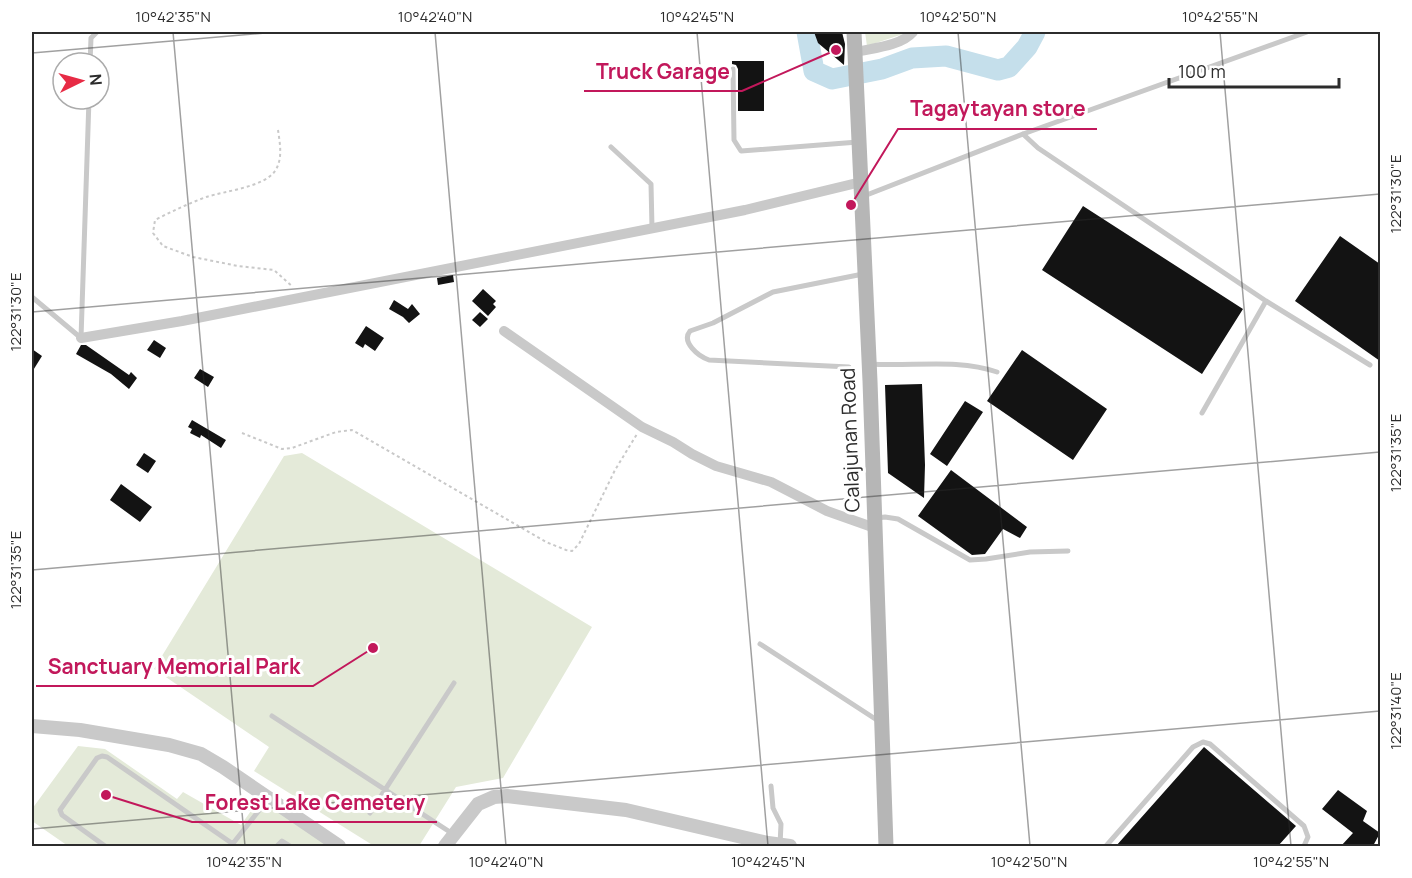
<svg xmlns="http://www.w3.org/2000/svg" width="1412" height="878" viewBox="0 0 1412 878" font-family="Manrope,sans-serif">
	<rect width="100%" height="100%" fill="#fff"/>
	<!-- green -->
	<path fill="#e4ead9" d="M865 32H909L867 46Z
		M302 453 592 627 503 778 456 787 419 846H374L254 771 269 747 154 669 284 456Z
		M78 746 105 749 177 799 183 792 241 825 260 798 333 846H68L32 821V809Z"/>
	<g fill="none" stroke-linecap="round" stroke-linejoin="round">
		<!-- river -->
		<path stroke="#c5dfeb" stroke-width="21" d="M807 32 814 71 832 79 882 69 912 58 946 56 998 70 1009 67 1027 47 1035 32"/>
	</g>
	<!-- building -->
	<path fill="#131313" d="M814 32H842L845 44 844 65 818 43Z
		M732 61H764V111H738V69L736 65 732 64Z
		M1083 206 1243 309 1202 374 1042 270Z
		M1340 236 1380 264V361L1295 301Z
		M453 275 454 282 438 285 437 278Z
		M483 289 496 301 493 304 496 307 488 316 472 301Z
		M394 300 408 309 412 304 420 314 409 323 403 317 389 309Z
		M480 312 488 319 480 327 472 320Z
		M366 326 384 338 375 351 365 344 363 348 355 343Z
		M154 340 166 348 160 358 147 350Z
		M81 345H86L129 375 131 372 137 378 129 389 111 374 76 354Z
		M32 349 42 356 32 372Z
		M1022 350 1107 409 1073 460 987 401Z
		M200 369 214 377 208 387 194 378Z
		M922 384 925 465 924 498 888 473 885 385Z
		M965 401 983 412 947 466 930 454Z
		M192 420 226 440 221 448 201 435 200 438 190 433 192 429 188 427Z
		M144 453 156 461 148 473 136 465Z
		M951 470 1027 527 1020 538 1003 529 985 554 972 555 918 516Z
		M121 484 152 507 140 522 110 500Z
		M1204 747 1296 826 1278 846H1116Z
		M1338 790 1367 811 1363 821 1380 833 1373 846H1341L1353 833 1322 809Z"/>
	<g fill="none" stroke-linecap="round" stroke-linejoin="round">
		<!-- path -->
		<path stroke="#c9c9c9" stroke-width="2" stroke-dasharray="3 3" stroke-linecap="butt" d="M278 130C280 144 283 159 275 171 264 187 225 191 206 197 188 204 172 211 155 220L153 233 163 246 193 257 238 266 274 270 293 287
			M242 433 282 449 292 448 336 432 352 430 546 542 566 550 572 551 579 544 615 470 637 434"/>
		<!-- service -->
		<path stroke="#c9c9c9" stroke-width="5" d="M90 63 91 38 97 32
			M733 69 734 140 741 151 858 142
			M1023 134 1038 148 1266 301 1202 413
			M611 147 651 184 652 228
			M864 196 1023 134 1307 32
			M32 297 81 338
			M1266 301 1370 365
			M81 338 89 99
			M870 364C911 367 957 358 997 372
			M849 367 709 360C698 356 681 342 690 331L713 323 773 292 863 274
			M877 518 885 517 898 519 970 560 986 559 1030 552 1068 551
			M760 644 880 722
			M272 716 453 834
			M771 786 773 808 781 824 780 845
			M370 813 454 683
			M105 846 62 815 60 810 97 758 102 756 107 757 233 844
			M231 846 268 799
			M277 846 282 841 290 846
			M1106 846 1193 747 1203 742 1210 744 1304 826 1308 837 1304 846"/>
		<!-- minor -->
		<path stroke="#c9c9c9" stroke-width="10" d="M856 52C873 48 901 46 913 32
			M504 331 642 427 673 442 692 454 716 466 771 482 827 511 875 528
			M81 338 182 321 745 210 861 182"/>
		<!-- tertiary -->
		<path stroke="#c9c9c9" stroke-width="14" d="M32 726 80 730 169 745 201 754 223 767 339 846
			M445 846 478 804 494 797 507 796 626 810 768 843 790 846"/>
		<!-- secondary -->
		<path stroke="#b6b6b6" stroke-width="15" d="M854 32 870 381 886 846"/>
	</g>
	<!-- ticks -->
	<path fill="none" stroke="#2c2c2c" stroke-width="1.5" stroke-opacity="0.45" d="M173 32 245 846M435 32 506 846M697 32 768 846M958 32 1030 846M1220 32 1291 846M32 53 277 32M32 312 1380 194M32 570 1380 452M32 829 1380 711"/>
	<g text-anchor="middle" stroke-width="6" stroke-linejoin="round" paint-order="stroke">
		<!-- street labels -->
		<g font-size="20" fill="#2c2c2c" stroke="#fff">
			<text transform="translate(850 440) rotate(-92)" y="7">Calajunan Road</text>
		</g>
	</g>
	<!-- callouts -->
	<path fill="none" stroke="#c2185b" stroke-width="2" d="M836 50L742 91H584M851 205L898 129H1097M373 648L313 686H36M106 795L192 822H437"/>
	<g fill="#c2185b" stroke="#fff" stroke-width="2">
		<circle cx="836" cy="50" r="6"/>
		<circle cx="851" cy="205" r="6"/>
		<circle cx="373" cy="648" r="6"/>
		<circle cx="106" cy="795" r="6"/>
	</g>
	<g font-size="21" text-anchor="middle" font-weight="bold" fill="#c2185b" stroke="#fff" stroke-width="6" stroke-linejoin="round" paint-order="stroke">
		<text x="663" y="79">Truck Garage</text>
		<text x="998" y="116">Tagaytayan store</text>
		<text x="174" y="674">Sanctuary Memorial Park</text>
		<text x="315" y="810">Forest Lake Cemetery</text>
	</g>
	<!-- border -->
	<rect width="1412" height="878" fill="none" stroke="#ffffff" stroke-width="66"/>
	<!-- north arrow -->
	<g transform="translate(81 81) rotate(85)"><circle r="28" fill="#ffffff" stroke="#ababab" stroke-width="1.5"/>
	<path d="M0-4.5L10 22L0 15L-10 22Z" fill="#e72b45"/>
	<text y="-9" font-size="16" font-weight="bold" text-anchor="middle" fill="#2c2c2c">N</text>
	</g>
	<!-- scale -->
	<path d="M1169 78v9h170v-9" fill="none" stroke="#2c2c2c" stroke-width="3"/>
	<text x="1178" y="78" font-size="18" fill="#2c2c2c" stroke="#ffffff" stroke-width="4.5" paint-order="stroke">100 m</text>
	<rect x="33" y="33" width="1346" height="812" fill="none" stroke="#2c2c2c" stroke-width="2"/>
	<g font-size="15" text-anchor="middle" fill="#2c2c2c">
		<text x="173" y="22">10°42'35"N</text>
		<text x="435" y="22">10°42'40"N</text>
		<text x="697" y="22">10°42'45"N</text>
		<text x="958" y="22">10°42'50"N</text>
		<text x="1220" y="22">10°42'55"N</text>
		<text transform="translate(1396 194) rotate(-90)" y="5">122°31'30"E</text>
		<text transform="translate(16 312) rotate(-90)" y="5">122°31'30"E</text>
		<text transform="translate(1396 453) rotate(-90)" y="5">122°31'35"E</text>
		<text transform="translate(16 570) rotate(-90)" y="5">122°31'35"E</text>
		<text transform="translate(1396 711) rotate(-90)" y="5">122°31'40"E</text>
		<text x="244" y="867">10°42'35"N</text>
		<text x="506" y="867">10°42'40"N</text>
		<text x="768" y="867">10°42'45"N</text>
		<text x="1029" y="867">10°42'50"N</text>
		<text x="1291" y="867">10°42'55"N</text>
	</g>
</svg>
